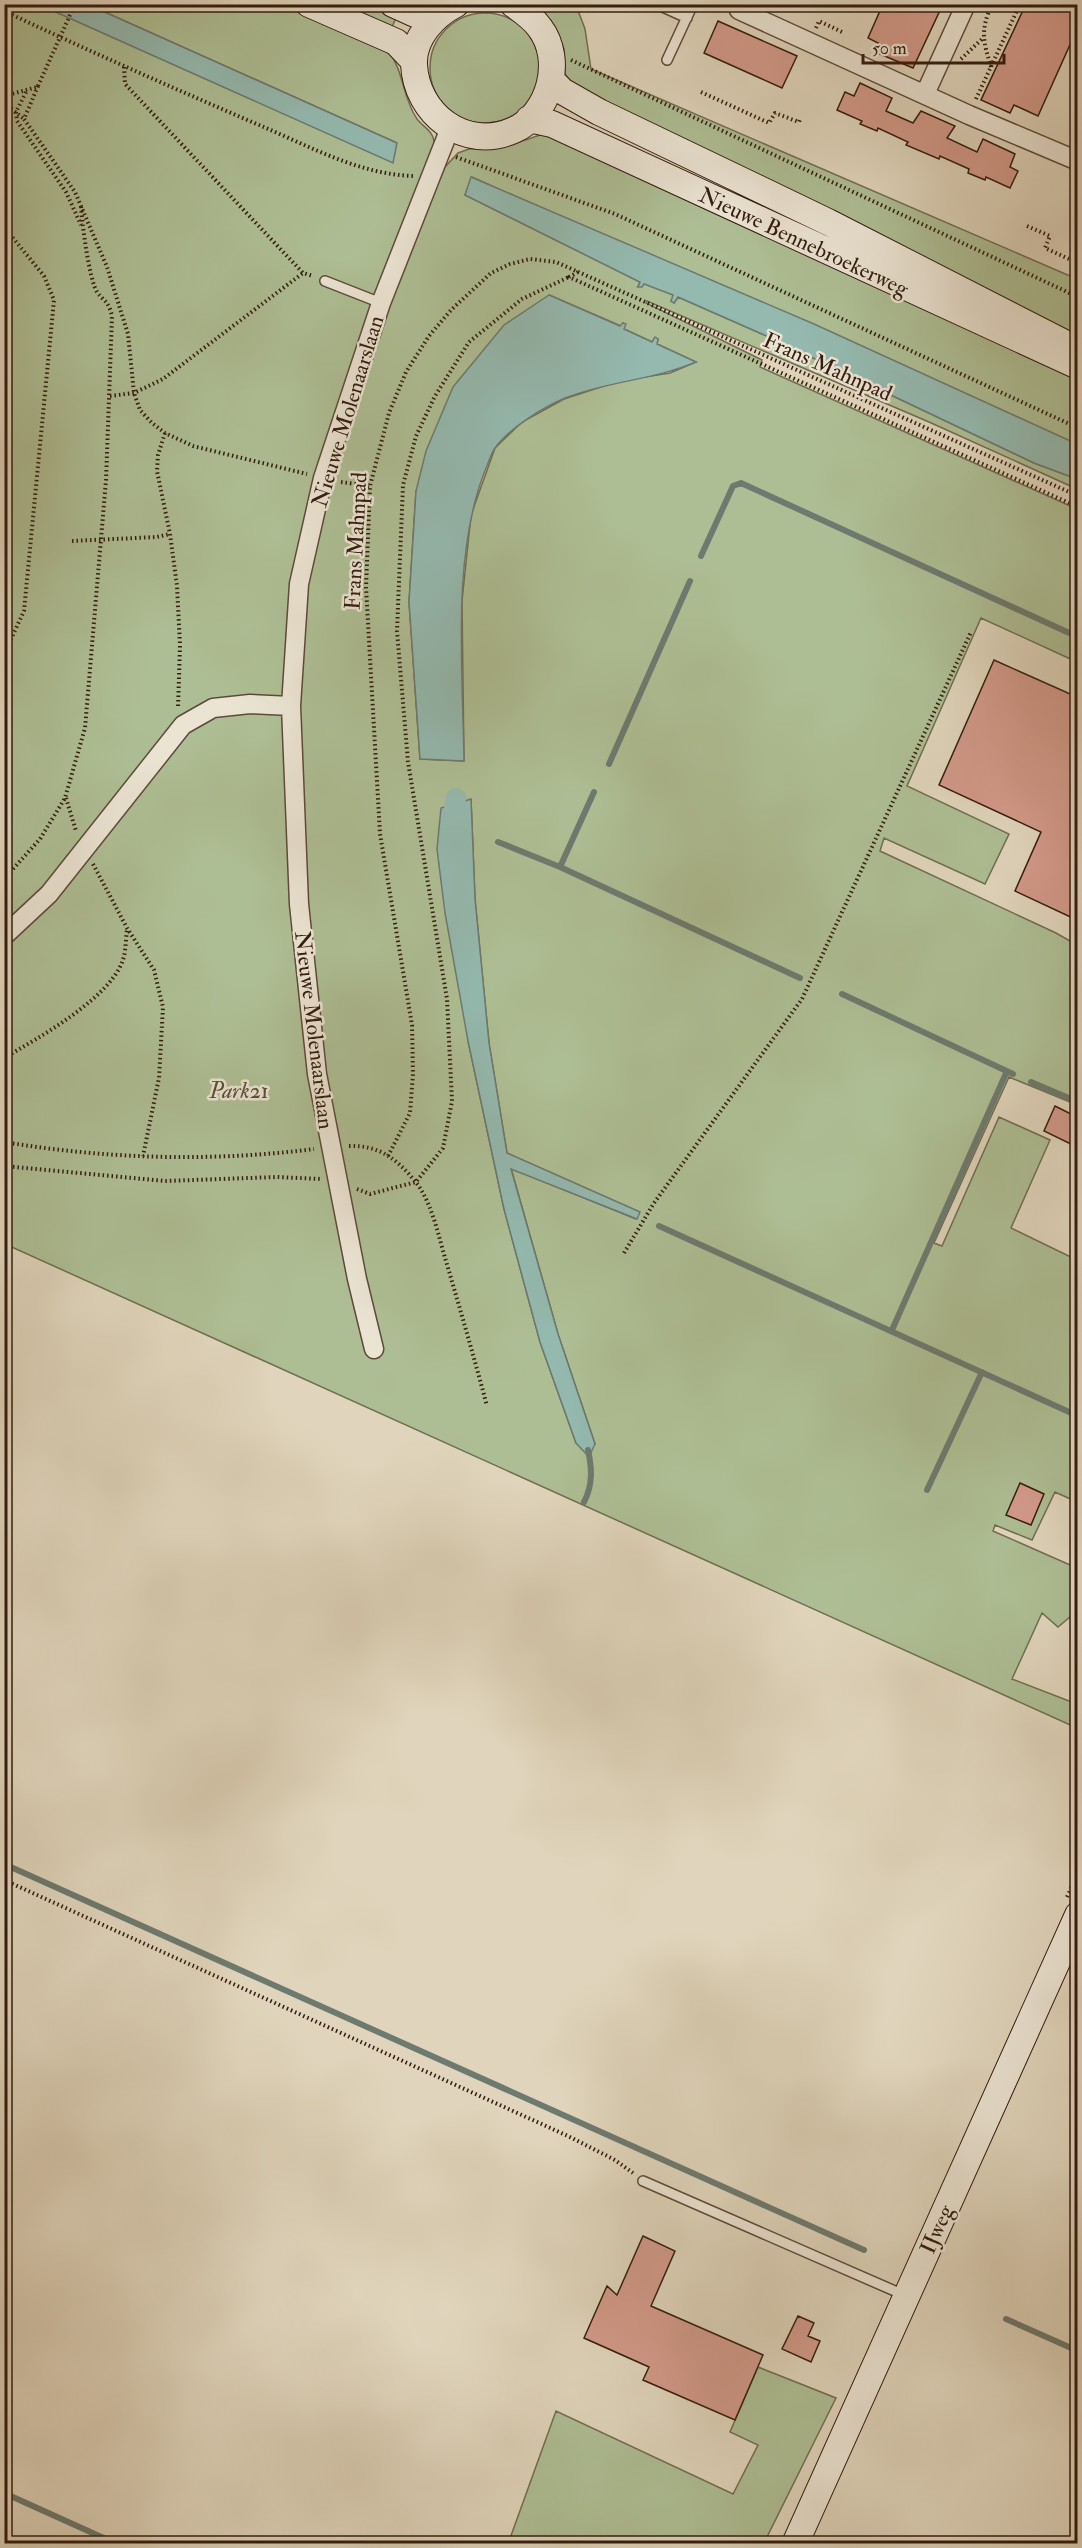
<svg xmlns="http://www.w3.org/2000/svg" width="1082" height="2548" viewBox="0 0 1082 2548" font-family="'IM FELL Double Pica',serif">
	<rect width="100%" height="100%" fill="#e0d5bc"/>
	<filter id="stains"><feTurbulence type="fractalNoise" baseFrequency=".00333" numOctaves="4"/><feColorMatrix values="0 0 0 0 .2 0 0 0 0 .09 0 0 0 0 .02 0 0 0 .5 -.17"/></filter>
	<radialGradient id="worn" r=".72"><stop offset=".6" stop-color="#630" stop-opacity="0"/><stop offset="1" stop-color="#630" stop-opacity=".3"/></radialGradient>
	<!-- green -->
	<path fill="#aebe94" stroke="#706d52" stroke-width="1.5" fill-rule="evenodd" d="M5 5H40L397 143 89 5H288L388 50C404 71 402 97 417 119 422 126 433 131 434 141 435 151 425 166 422 176L438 183 445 167 458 153 469 149 501 148 543 134 572 142 1077 373V447L472 177 465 195 640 282 638 286 644 283 674 295 671 301 674 303 678 297 771 338 1034 463 1077 479V489L929 422 647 301 646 303 762 360 760 367 1077 509V662L981 618 907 786 1009 834 985 884 884 838 880 851 1056 933 1077 945V1105L1009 1077 934 1243 942 1246 999 1117 1050 1140 1011 1228 1077 1260V1502L1055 1492 1032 1540 995 1525 993 1531 1077 1568V1611L1058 1627 1042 1613 1012 1679 1077 1704V1728L5 1244ZM549 295 621 326 623 323 625 324 624 329 652 342 655 338 658 339 657 344 696 362 670 373 619 381 564 399 522 422 495 448 471 515 462 601 464 761 420 759 409 602 416 491ZM471 799 475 899 489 1043 507 1153 636 1219 511 1168 558 1334 595 1444 576 1443 540 1342 504 1209 468 1041Z
		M338 5H371L397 16 391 29Z
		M542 5H576L585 29 591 69 1077 279V338L580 92 565 74 564 49 555 28 543 10Z
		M430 68a55 55 0 1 1 110 0a55 55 0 1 1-110 0Z
		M758 2367 836 2398 764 2543 508 2544 556 2411 733 2494 758 2445 730 2432Z"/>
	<!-- water -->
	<path fill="#94b9af" stroke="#6d7a6f" stroke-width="1.5" d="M40 5H89L397 143 393 163Z
		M471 177 814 324 1077 444V479L1034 463 771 338 678 297 674 303 671 301 673 295 644 284 642 287H638L640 282 465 195Z
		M549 295 620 326 623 323 626 324 624 329 652 342 655 337 658 339 657 344 696 362C654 380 608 381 565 398 544 407 509 428 495 448 491 453 489 462 486 468 451 554 463 670 464 761L420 759 409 602 416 491 426 451 453 387 504 325Z
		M471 799 475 899 489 1043 507 1153 640 1212 637 1219 511 1169 558 1334 595 1444 589 1457 576 1443 540 1342 504 1209 468 1041 445 913 437 849 441 808Z"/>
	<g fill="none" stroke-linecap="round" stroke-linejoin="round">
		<!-- stream -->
		<path stroke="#6d7a6f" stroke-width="6" d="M701 556 733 486 741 483 1078 637
			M609 764 690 581
			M498 842 560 867 800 978
			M560 867 594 792
			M842 994 1013 1074
			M1031 1082 1078 1102
			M659 1226 1078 1416
			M892 1330 1007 1071
			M927 1490 982 1372
			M584 1502C593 1485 592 1468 588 1450
			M4 1864 864 2250
			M1006 2319 1078 2351
			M4 2493 117 2544"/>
		<!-- canal -->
		<path stroke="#94b9af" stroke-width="20" d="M455 829 454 809 456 798"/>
	</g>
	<!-- building -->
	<path fill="#d39a8a" stroke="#331c0f" stroke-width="1.5" d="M883 4H943L913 68 880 54 884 46 868 38Z
		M1026 4H1062L1077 12V29L1038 116 1014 105 1010 113 981 100Z
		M718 21 797 56 782 88 704 53Z
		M860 83 892 98 886 111 913 123 921 111 955 126 947 138 977 152 983 139 1015 154 1010 167 1018 171 1010 188 986 177 985 180 968 173 969 169 940 156 939 159 906 145 908 142 878 128 877 131 860 124 862 121 837 110 845 92 854 96Z
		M994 660 1077 697V920L1015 891 1041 832 939 785Z
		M1055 1106 1077 1117V1147L1044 1131Z
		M1020 1483 1044 1494 1031 1525 1006 1515Z
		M643 2236 675 2251 651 2306 763 2355 735 2420 643 2380 649 2367 584 2338 607 2286 617 2295Z
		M798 2316 814 2323 808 2336 820 2341 811 2362 782 2349Z"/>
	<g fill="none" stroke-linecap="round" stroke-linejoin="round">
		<defs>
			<path id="lane" d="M656 4 687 18
				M667 60 693 4
				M325 281 381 303
				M643 2181 904 2295"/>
			<path id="street" d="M741 4 739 10 969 115 1078 161
				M925 94 966 4
				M4 936 49 894 183 725 213 708 250 704 291 706
				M374 1349 357 1279 317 1074 299 904 291 706 299 584 323 478 381 303 450 128"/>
			<path id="secondary" d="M309 4 396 42 414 61
				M393 4 415 14 437 15
				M456 4C434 15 413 38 414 64 416 114 465 152 514 130 550 114 564 60 540 28 533 18 523 11 513 4
				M552 81 562 91 599 112 828 222 1078 350
				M529 119 552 124 1078 366
				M795 2544 1078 1915"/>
		</defs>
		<!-- lane casing -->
		<use href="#lane" stroke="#5e4a3a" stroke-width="12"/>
		<!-- street casing -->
		<use href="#street" stroke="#5e4a3a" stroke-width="21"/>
		<!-- secondary casing -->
		<use href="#secondary" stroke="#331c0f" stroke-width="28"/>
		<!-- path -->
		<path stroke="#331c0f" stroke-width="4" stroke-dasharray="1.5 3" stroke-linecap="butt" d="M1073 4 1078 6
			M4 11C89 51 173 88 259 125 307 145 360 175 414 176
			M816 28 819 21 842 32
			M961 59 982 39
			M571 60 1078 297
			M124 67 125 84 303 273 313 276
			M991 67C983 40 980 31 992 4
			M38 86 24 119 75 192 107 267 128 334 134 393 140 410 152 423 165 433 193 446 307 474
			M26 92 16 112 17 121 66 192 81 225
			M701 92 769 123 775 113 799 122 800 119
			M4 96 37 87
			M976 99 1020 4
			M4 103 24 119
			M456 157 615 214 1078 428
			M1027 226 1050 236 1045 248 1078 263
			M4 227 44 276 54 300 24 611 11 639H4
			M578 272 569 277 1078 507
			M110 396 134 393 163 379 303 273
			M165 433 158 455 157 471 170 534 177 586 180 645 178 708
			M341 482 370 486
			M72 541 157 537 170 534
			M4 654 11 639
			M66 798 76 831
			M93 864 127 928 154 970 163 1007 159 1078 143 1156
			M4 879 40 839 65 798 85 728 106 480 112 316C108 300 105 303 97 292 89 279 82 223 81 206
			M4 1058C38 1038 115 996 124 956 126 947 126 937 127 928
			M4 1142C107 1159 211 1162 314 1149
			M349 1146C378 1145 396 1158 414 1180 432 1201 438 1235 446 1261 460 1309 474 1357 487 1406
			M388 1156 410 1113 413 1074 412 1025 380 834 366 587 370 486 389 413 406 372 429 336 451 310 491 273 510 264 530 259 556 262 1078 496
			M4 1166 165 1181 277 1177 321 1179
			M357 1189 370 1194 416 1182 443 1148 452 1101 447 999 408 762 397 631 403 485 416 436 435 396 469 342 522 299 569 277
			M624 1253 654 1203 802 999 971 632
			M4 1880 568 2136 615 2160 633 2173
			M1067 1897 1078 1873"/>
		<!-- lane -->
		<use href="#lane" stroke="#ebe4d3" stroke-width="9"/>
		<!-- street -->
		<use href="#street" stroke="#ebe4d3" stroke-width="18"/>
		<!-- secondary -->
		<use href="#secondary" stroke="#ebe4d3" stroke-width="26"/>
		<!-- path-bridge -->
		<path stroke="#331c0f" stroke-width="4" stroke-dasharray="1.5 3" stroke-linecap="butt" d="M38 86 75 4"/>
	</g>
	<g text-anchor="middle" stroke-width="5" stroke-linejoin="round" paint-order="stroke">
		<!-- street labels -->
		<g font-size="22" fill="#331c0f" stroke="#ebe4d3">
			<text transform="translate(804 241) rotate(25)" y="8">Nieuwe Bennebroekerweg</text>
			<text transform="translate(828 366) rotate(24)" y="8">Frans Mahnpad</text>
			<text transform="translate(347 411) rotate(-73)" y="8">Nieuwe Molenaarslaan</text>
			<text transform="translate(355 541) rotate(-87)" y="8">Frans Mahnpad</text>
			<text transform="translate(315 1030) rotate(83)" y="8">Nieuwe Molenaarslaan</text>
			<text transform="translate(936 2229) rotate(-66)" y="8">IJweg</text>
		</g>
		<!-- park labels -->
		<g font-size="22" font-style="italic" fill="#584d37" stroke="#ebe4d3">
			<text x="239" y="1098">Park21</text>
		</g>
	</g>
	<!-- margin -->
	<rect width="1082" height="2548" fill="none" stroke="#e0d5bc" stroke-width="24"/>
	<rect x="6" y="6" width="1070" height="2536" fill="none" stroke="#331c0f" stroke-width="3"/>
	<rect x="12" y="12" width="1058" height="2524" fill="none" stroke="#331c0f" stroke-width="1.5"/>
	<!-- scale -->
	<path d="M863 54v9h141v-9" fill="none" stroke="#331c0f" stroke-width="3"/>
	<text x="872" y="54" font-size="18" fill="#331c0f" stroke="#ebe4d3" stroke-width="4.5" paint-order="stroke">50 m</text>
	<rect width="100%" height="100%" filter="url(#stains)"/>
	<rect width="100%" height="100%" fill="url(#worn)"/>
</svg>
